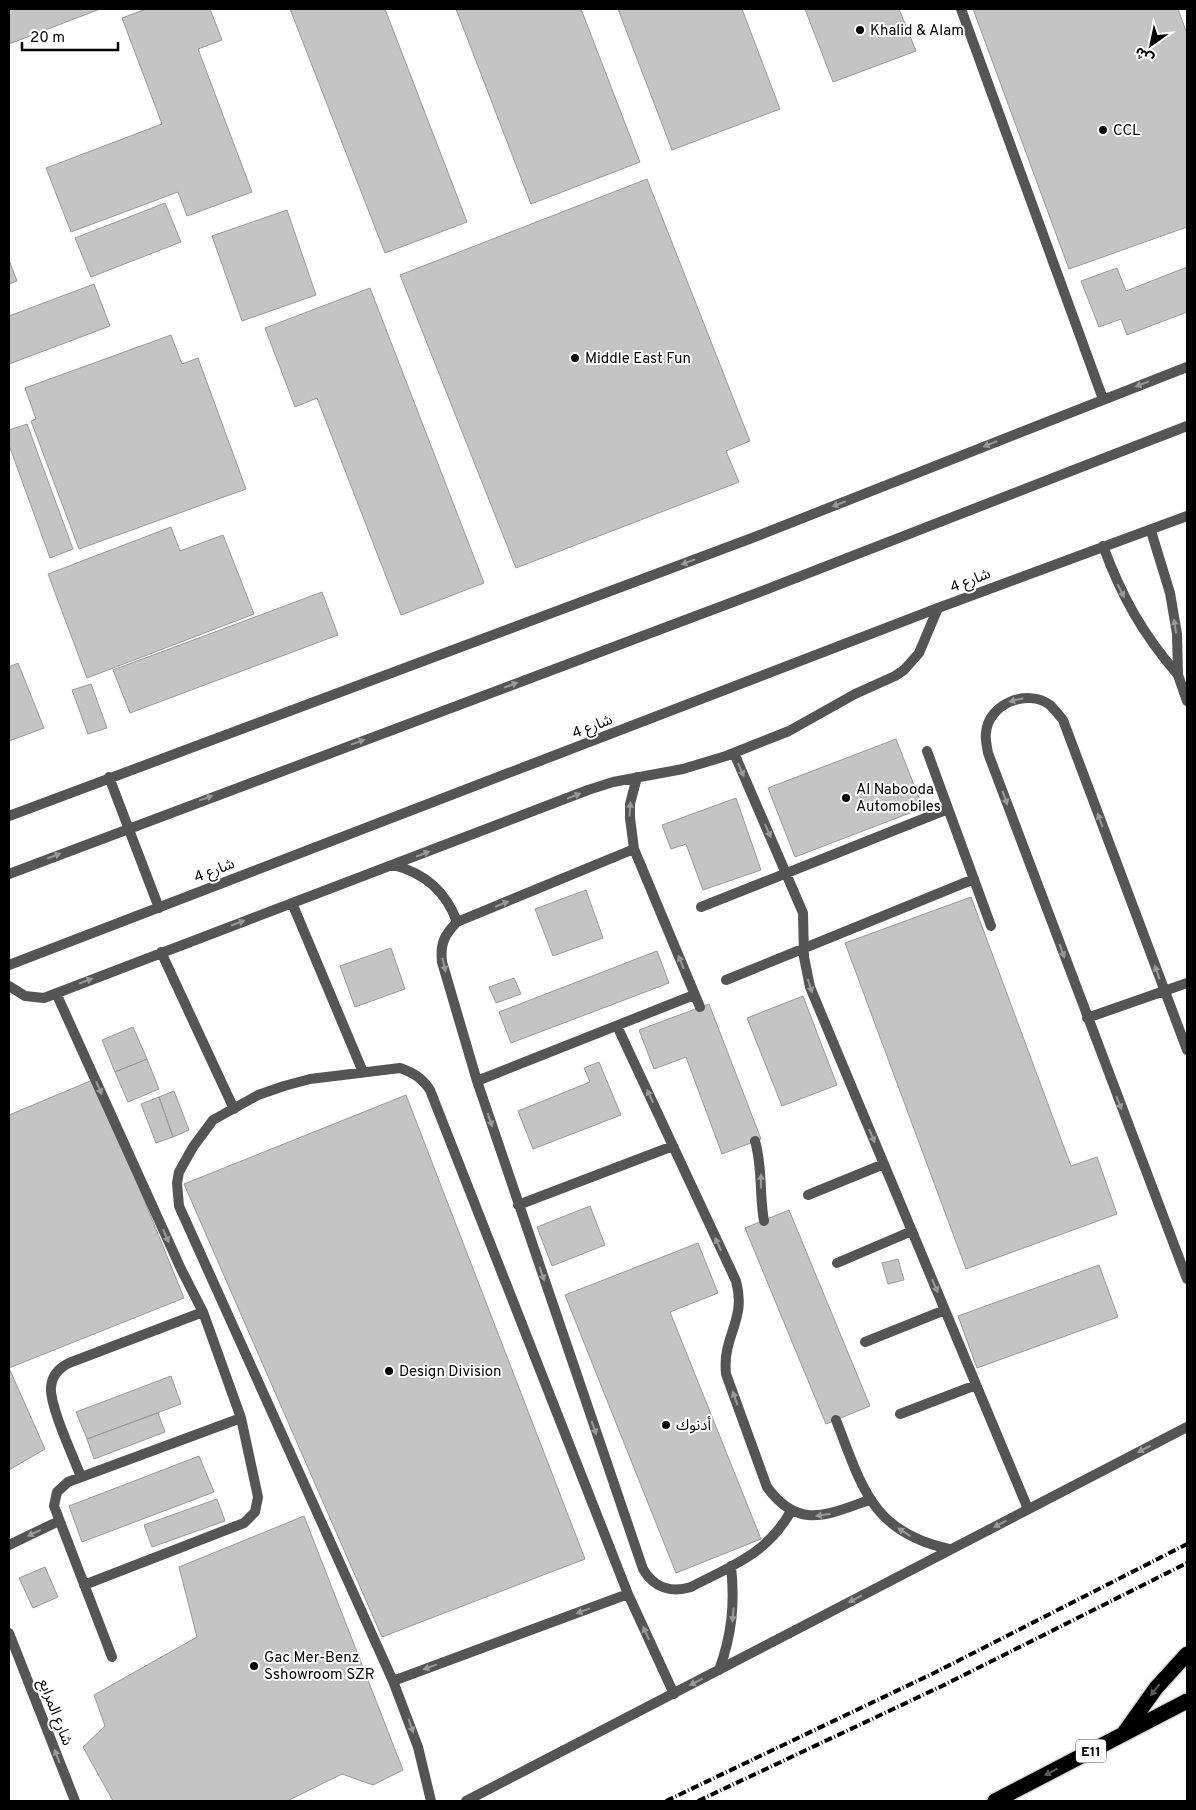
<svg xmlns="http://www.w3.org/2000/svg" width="1196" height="1810" viewBox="0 0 1196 1810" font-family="Overpass,'Noto Sans Arabic',sans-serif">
	<rect width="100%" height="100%" fill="#fff"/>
	<!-- building -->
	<path fill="#c4c4c4" stroke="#999" d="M9 9H100L9 44Z
		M146 9H210L222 40 198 49 252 192 187 216 178 192 71 232 46 168 162 124 122 18Z
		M290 9H385L467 222 385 253Z
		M456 9H581L640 162 531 204Z
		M618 9H742L780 109 672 150Z
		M805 9H899L916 51 833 82Z
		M973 9H1178L1187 34V227L1069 269Z
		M647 179 750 441 726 451 739 482 516 568 400 275Z
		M165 203 181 242 91 277 75 238Z
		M287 210 316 295 242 321 212 236Z
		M9 260 17 281 9 284Z
		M1187 267V312L1127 335 1121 319 1099 327 1081 281 1117 268 1126 291Z
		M94 284 110 326 9 364V316Z
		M370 288 484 583 401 615 317 398 295 407 265 328Z
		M171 335 182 364 198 358 246 489 79 549 31 421 36 419 25 388Z
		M27 424 73 549 50 558 9 445V430Z
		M171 527 180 551 223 535 254 614 87 678 48 574Z
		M322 592 338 635 130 713 113 670Z
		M18 663 44 728 9 741V667Z
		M91 684 107 728 88 734 72 690Z
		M896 739 923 808 795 857 768 788Z
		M736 798 761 870 703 890 686 844 671 849 662 825Z
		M586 890 603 938 553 956 535 909Z
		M971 897 1071 1166 1097 1157 1117 1214 966 1269 845 943Z
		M391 948 405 989 355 1007 340 966Z
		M657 951 669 983 511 1043 499 1012Z
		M514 978 521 994 496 1003 489 987Z
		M803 996 837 1085 782 1106 747 1018Z
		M709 1004 761 1139 722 1154 686 1057 654 1069 639 1030Z
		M133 1027 147 1059 115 1072 102 1040Z
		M147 1059 159 1089 128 1102 115 1072Z
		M599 1062 621 1115 533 1149 518 1111 590 1082 584 1068Z
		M95 1079 184 1298 9 1368V1115Z
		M174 1091 189 1130 173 1137 159 1097Z
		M406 1095 585 1559 382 1637 184 1184Z
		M159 1097 173 1137 156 1143 141 1104Z
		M590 1206 605 1245 552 1266 537 1227Z
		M789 1210 870 1406 826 1424 745 1228Z
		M698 1243 718 1293 670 1312 761 1539 676 1573 565 1295Z
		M898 1259 904 1280 888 1284 882 1263Z
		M1099 1265 1118 1317 977 1368 958 1316Z
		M9 1368 45 1449 9 1470Z
		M171 1376 181 1404 87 1439 76 1412Z
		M158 1413 165 1432 94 1459 87 1439Z
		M199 1456 214 1492 82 1542 69 1506Z
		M217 1499 225 1521 152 1547 144 1525Z
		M304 1516 403 1770 373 1785 342 1774 287 1801H113L83 1747 105 1726 94 1695 197 1637 179 1567Z
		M45 1567 58 1597 33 1608 19 1578Z"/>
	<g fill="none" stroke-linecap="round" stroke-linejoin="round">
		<defs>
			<path id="motorway" d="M1124 1733 1156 1688 1187 1654
				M995 1801 1187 1701"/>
		</defs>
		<!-- motorway casing -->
		<use href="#motorway" stroke="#dbdbdb" stroke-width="18"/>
		<!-- service -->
		<path stroke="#555" stroke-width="10" d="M961 9 1103 399
			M927 751 991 926
			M734 753 803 913 804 957 810 987 1028 1509
			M109 777 128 827
			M637 777 630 804V818L634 849 700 1007
			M9 816 752 538 1187 367
			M634 849 457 922C444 935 440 944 442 962L477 1081 643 1569C654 1588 671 1593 691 1587 733 1565 767 1554 791 1511
			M393 865C425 873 446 891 457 922
			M9 874 757 593 1187 426
			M292 903 363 1072
			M701 907 948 809
			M161 952 234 1109
			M726 980 974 879
			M9 986 25 996 44 998 588 790 613 782 683 769 726 756 789 731 855 694 895 676 904 670 919 653 938 608
			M56 993 181 1269 203 1312 241 1418 258 1497 255 1512 244 1523 84 1585
			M1087 1018 1187 983
			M617 1026 736 1281C747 1321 722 1335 726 1374L767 1487C798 1530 827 1515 869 1500
			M1187 1050 1063 720C1059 715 1054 709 1050 705 1027 688 988 704 986 733 985 739 987 747 988 753L1187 1279
			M477 1081 694 995
			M755 1141C763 1168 759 1194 764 1221
			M808 1195 884 1164
			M518 1205 673 1146
			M837 1263 912 1231
			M865 1342 945 1310
			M900 1414 976 1385
			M836 1420C862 1486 871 1532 949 1549
			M81 1477C74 1458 49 1405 51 1387 52 1376 59 1368 69 1363L203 1312
			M9 1545 59 1521
			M112 1657 54 1506 57 1492 68 1482 241 1418
			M719 1670C732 1635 735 1603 731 1566
			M393 1681 628 1594
			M431 1801 418 1747 393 1681 179 1206 177 1183 179 1172 193 1147 213 1120 258 1095 284 1086 310 1079 400 1068C414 1073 422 1078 430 1090L628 1594 674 1694"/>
		<!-- minor -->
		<path stroke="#555" stroke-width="10" d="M1151 531 1170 593 1177 634 1178 675 1187 701
			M1103 546C1122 597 1142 633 1178 675
			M128 827 159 908
			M9 965 938 608 1187 516"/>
		<!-- tertiary -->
		<path stroke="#555" stroke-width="10" d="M9 1633 75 1801
			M466 1801 1187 1427"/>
		<!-- motorway -->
		<use href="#motorway" stroke="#000" stroke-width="15"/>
		<!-- rail -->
		<path stroke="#000" stroke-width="4" stroke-dasharray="8 2.5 1 2.5" stroke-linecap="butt" d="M666 1801 936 1672 1187 1544
			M698 1801 942 1686 1187 1563"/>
	</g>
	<!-- one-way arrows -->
	<defs><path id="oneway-solid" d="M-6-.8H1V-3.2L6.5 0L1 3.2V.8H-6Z" transform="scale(1.25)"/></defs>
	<g fill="#999">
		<use href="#oneway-solid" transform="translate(1142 384) rotate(159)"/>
		<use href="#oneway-solid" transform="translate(990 444) rotate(158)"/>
		<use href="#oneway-solid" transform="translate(839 504) rotate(158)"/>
		<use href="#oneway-solid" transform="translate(688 562) rotate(160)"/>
		<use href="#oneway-solid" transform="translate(1121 591) rotate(63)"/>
		<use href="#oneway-solid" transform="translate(1175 626) rotate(-99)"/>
		<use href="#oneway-solid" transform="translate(511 685) rotate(-20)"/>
		<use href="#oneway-solid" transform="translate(1016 700) rotate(166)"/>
		<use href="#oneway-solid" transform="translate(358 742) rotate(-20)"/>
		<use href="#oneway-solid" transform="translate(741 770) rotate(66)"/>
		<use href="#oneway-solid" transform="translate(574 796) rotate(-21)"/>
		<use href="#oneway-solid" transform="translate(206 798) rotate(-20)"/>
		<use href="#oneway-solid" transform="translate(1005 798) rotate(70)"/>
		<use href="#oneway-solid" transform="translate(630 809) rotate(-86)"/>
		<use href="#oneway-solid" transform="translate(1100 820) rotate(-110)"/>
		<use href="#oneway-solid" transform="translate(768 831) rotate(66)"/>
		<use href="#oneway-solid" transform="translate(423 854) rotate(-21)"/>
		<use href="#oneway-solid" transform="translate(54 856) rotate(-21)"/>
		<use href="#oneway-solid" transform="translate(502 904) rotate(-22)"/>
		<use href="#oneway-solid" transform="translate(238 923) rotate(-21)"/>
		<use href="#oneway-solid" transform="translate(1062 951) rotate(70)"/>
		<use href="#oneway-solid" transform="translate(681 962) rotate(-112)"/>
		<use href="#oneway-solid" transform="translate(444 965) rotate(77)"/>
		<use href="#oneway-solid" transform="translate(1157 972) rotate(-110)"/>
		<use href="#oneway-solid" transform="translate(86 981) rotate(-21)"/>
		<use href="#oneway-solid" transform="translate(810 986) rotate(72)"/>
		<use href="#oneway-solid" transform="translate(99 1088) rotate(66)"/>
		<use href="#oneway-solid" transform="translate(650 1096) rotate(-115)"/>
		<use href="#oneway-solid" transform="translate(1119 1103) rotate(69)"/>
		<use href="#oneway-solid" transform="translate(490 1120) rotate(71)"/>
		<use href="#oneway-solid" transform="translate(872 1136) rotate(67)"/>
		<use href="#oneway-solid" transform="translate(761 1181) rotate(-89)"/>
		<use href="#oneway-solid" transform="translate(166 1236) rotate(66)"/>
		<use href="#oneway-solid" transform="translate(718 1244) rotate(-115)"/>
		<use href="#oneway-solid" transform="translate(542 1274) rotate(71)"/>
		<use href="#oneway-solid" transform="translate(935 1286) rotate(67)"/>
		<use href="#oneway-solid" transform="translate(735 1398) rotate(-110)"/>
		<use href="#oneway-solid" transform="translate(594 1428) rotate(71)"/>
		<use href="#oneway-solid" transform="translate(1144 1449) rotate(153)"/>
		<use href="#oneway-solid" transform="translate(823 1515) rotate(171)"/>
		<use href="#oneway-solid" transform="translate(1000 1524) rotate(152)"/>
		<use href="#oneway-solid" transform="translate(904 1532) rotate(-147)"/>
		<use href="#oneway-solid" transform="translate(34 1533) rotate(155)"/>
		<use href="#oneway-solid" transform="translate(855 1599) rotate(152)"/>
		<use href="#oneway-solid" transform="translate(583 1611) rotate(160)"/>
		<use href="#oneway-solid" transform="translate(733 1615) rotate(95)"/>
		<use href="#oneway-solid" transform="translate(646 1633) rotate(-114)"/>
		<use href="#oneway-solid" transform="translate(430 1667) rotate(160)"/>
		<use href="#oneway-solid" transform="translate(696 1682) rotate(153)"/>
		<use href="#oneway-solid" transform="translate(411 1726) rotate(71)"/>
		<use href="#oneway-solid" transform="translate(57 1756) rotate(-111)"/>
	</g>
	<g fill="#595959">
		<use href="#oneway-solid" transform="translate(1155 1690) rotate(128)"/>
		<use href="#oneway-solid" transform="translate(1051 1772) rotate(152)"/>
	</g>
	<!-- markers -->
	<g fill="#000" stroke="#fff" stroke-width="2">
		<circle cx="860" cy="30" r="5"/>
		<circle cx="1103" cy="130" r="5"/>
		<circle cx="575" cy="358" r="5"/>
		<circle cx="846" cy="798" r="5"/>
		<circle cx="389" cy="1371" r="5"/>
		<circle cx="666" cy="1425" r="5"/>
		<circle cx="254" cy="1666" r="5"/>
	</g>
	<g text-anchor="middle" stroke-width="4" stroke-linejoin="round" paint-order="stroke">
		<!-- shield labels -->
		<rect fill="#fff" stroke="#4c4c4c" stroke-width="1" x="1076" y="1739.5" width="30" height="23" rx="4"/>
		<g font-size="14" font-weight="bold" fill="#000">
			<text x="1091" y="1756">E11</text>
		</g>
		<!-- poi labels -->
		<g font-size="15" fill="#000" stroke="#fff" text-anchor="start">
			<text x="870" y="35">Khalid &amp; Alam</text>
			<text x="1113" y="135">CCL</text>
			<text x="585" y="363">Middle East Fun</text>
			<text x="856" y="794">Al Nabooda<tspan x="856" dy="17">Automobiles</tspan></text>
			<text x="399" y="1376">Design Division</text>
			<text x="676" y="1430">أدنوك</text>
			<text x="264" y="1662">Gac Mer-Benz<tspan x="264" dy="17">Sshowroom SZR</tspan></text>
		</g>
		<!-- street labels -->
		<g font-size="15" fill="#000" stroke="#fff">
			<text transform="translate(970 580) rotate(-21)" y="5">شارع 4</text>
			<text transform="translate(592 726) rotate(-21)" y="5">شارع 4</text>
			<text transform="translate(214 870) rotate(-21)" y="5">شارع 4</text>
			<text transform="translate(56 1712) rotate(69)" y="5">شارع المرابع</text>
		</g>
	</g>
	<!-- border -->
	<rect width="1196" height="1810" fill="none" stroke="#000000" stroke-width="20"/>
	<!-- north arrow -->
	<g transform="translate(1151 45) rotate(213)" stroke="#ffffff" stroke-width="4" paint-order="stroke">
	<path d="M0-4L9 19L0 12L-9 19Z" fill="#000000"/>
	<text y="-8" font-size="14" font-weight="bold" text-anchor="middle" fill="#000000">ش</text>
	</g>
	<!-- scale -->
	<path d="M22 42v8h96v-8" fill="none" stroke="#000000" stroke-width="2.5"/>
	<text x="30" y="42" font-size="15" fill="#000000" stroke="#ffffff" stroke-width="4" paint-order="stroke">20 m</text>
</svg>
